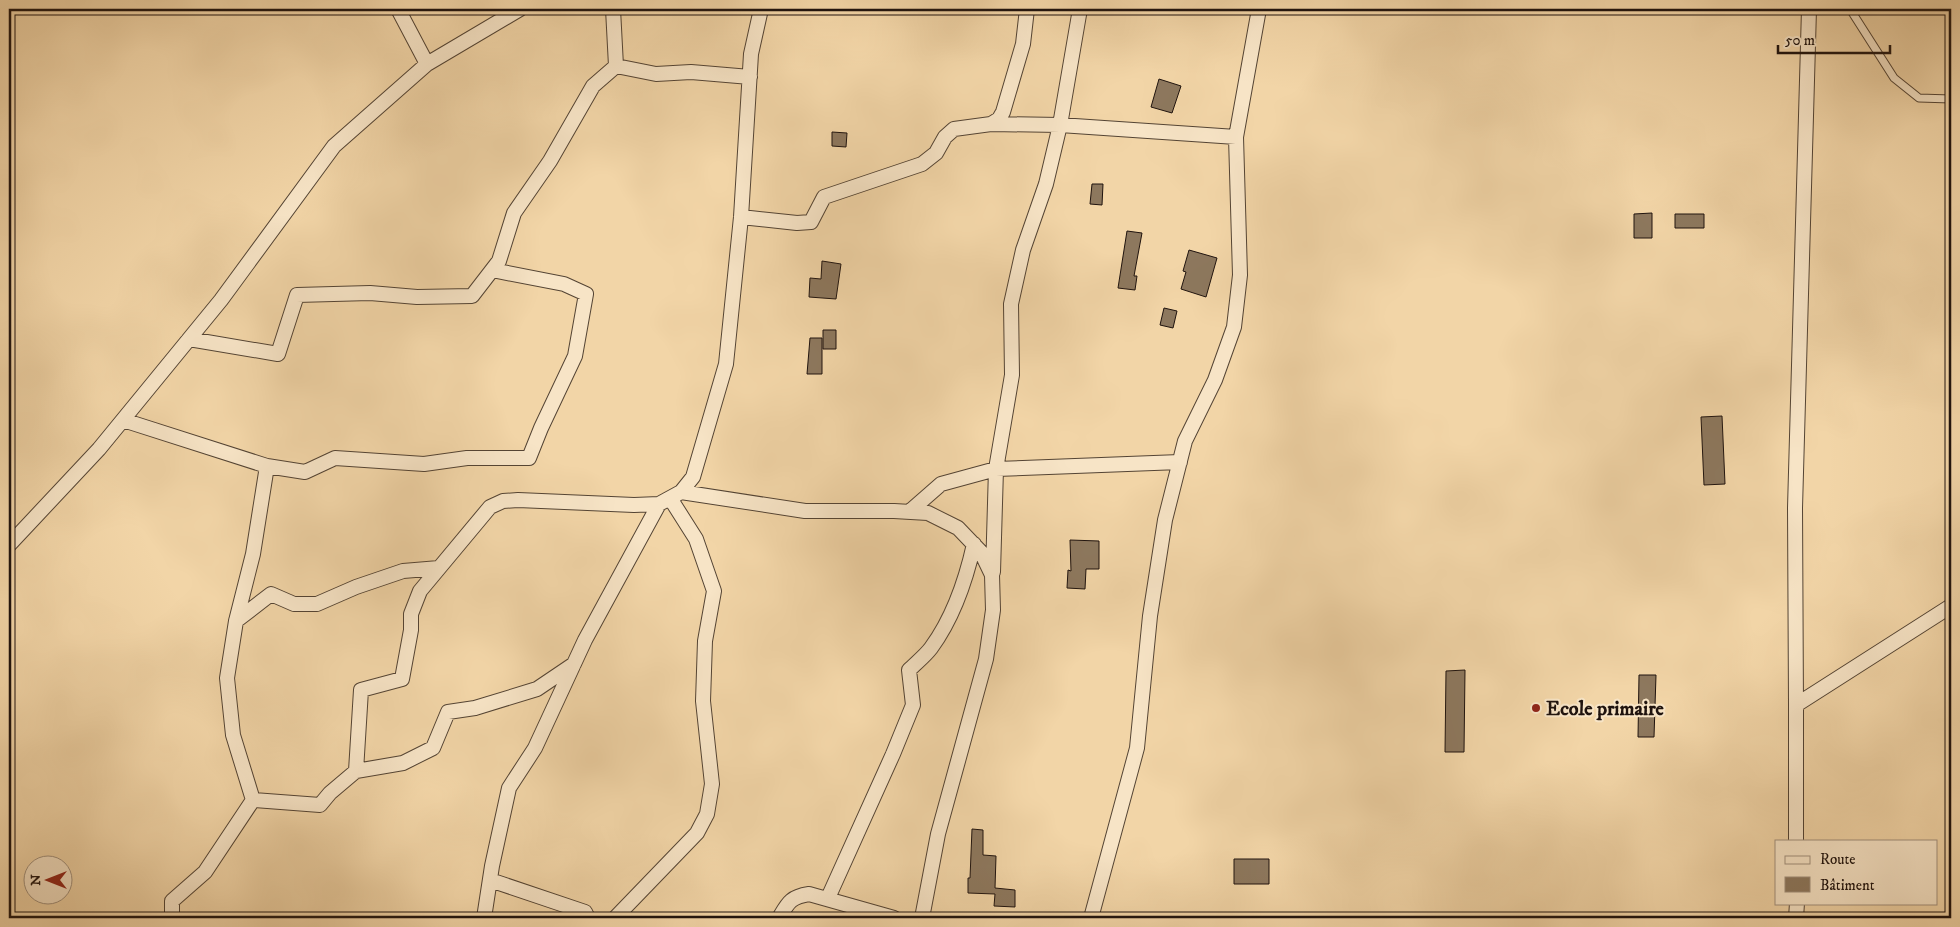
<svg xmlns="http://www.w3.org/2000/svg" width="1960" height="927" viewBox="0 0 1960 927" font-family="'IM FELL DW Pica',serif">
	<rect width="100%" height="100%" fill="#f2d5a7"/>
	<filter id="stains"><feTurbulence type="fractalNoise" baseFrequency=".004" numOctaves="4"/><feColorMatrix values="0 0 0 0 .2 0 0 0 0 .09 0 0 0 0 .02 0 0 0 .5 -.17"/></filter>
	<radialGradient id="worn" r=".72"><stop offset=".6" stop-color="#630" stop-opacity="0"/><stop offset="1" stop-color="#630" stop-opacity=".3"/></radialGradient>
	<!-- building -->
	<path fill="#8d785e" stroke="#1f130e" d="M1159 79 1181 86 1172 113 1151 107Z
		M832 132 847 133 846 147 832 146Z
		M1092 184H1103L1102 205 1090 204Z
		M1652 213V238H1634V214Z
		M1675 214H1704V228H1675Z
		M1127 231 1142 233 1134 276H1137L1135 290 1118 288Z
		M1189 250 1217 258 1206 297 1181 289 1186 272 1183 271Z
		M822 261 841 264 836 299 809 297 810 278 821 279Z
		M1164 308 1177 311 1173 328 1160 325Z
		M823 330H836V349H823Z
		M810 338H822V374H807Z
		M1722 416 1725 484 1704 485 1701 417Z
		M1070 540 1099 541V569H1086L1085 589 1067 588 1068 570 1071 571Z
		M1465 670 1464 752H1445L1446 671Z
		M1639 675H1656L1654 737H1638Z
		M972 829 983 830V855L996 856 995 888 1015 890V907L994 906 995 894 968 893V878H970Z
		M1234 859H1269V884H1234Z"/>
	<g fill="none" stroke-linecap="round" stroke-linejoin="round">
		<defs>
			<path id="service" d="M1850 9 1894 78 1919 98 1951 99"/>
			<path id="minor" d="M398 9 427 64
				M1809 9 1795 508 1796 705 1951 606
				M616 66 656 74 691 72 750 77
				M991 124 1060 125 1236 137
				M741 217 797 223 811 222 824 197 922 164 936 153 945 137 954 129 991 124 999 119 1003 112 1023 44 1027 9
				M189 339 278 354 297 295 370 293 417 297 472 296 499 261 514 213 550 161 593 86 616 66 613 9
				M123 420 267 466 305 472 335 458 424 464 467 458H529L541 428 575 356 586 294 564 284 492 270
				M267 466 253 554 236 621 227 678 233 735 253 800 320 805 330 793 356 771 403 763 433 748 448 712 475 708 537 689 574 664
				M681 492 805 511H894L928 513 958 528 981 552 992 575 993 610 986 659 938 834 922 918
				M909 512 941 484 996 469 1180 462
				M9 545 99 449 221 300 334 146 427 64 520 9
				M993 572 996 469 1012 375 1011 304 1023 250 1046 184 1060 125 1080 9
				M236 621 271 594 294 604H317L356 587 403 571 439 568
				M1796 705V841
				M356 771 361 690 402 679 411 630V614L420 591 490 507 503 501 518 500 634 505 659 504 681 492 693 477 726 364 741 217 751 54 761 9
				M490 880 585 912 588 918
				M828 898 893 754 913 705 909 670C916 663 925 656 931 648 953 618 966 580 974 544
				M172 918V901L205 872 253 800
				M484 918 492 866 509 788 535 748 585 640 659 504
				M615 918 697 833 707 814 712 784 703 701 705 641 714 591 696 539 670 498
				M779 918C788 903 790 897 809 894L894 918
				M1091 918 1137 748 1150 616 1165 520 1185 441 1215 380 1234 327 1240 275 1236 137 1259 9
				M1796 918 1797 903"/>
		</defs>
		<!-- service casing -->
		<use href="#service" stroke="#544434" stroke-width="9"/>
		<!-- minor casing -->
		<use href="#minor" stroke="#544434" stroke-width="16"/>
		<!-- service -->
		<use href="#service" stroke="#f7e4c6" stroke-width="7"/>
		<!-- minor -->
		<use href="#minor" stroke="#f7e4c6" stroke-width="14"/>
	</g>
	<!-- markers -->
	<circle fill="#8f2418" stroke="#f7e4c6" stroke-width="2" cx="1536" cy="708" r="5"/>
	<g text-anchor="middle" stroke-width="4" stroke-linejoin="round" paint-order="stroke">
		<!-- poi labels -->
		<g font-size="20" font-weight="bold" fill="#1f130e" stroke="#f7e4c6" text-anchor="start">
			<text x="1546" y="715">Ecole primaire</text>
		</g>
	</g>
	<!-- margin -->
	<rect width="1960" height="927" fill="none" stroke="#f2d5a7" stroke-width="30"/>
	<rect x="10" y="10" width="1940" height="907" fill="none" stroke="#1f130e" stroke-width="2.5"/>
	<rect x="15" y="15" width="1930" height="897" fill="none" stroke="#1f130e"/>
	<!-- legend -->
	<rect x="1775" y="840" width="162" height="65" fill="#f7e4c6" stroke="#a1907c"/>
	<rect x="1785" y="856" width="25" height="8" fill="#f7e4c6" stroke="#a1907c"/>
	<text x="1820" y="864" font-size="15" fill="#1f130e">Route</text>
	<rect x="1785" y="877" width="25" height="15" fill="#8d785e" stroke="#a1907c"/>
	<text x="1820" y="890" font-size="15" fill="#1f130e">Bâtiment</text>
	<!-- north arrow -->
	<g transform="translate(48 880) rotate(270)"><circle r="24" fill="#f7e4c6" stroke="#a1907c"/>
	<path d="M0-4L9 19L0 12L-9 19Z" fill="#8f2418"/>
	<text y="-8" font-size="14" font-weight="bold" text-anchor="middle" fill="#1f130e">N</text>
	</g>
	<!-- scale -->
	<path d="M1778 45v8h112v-8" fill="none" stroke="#1f130e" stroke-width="2.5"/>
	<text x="1785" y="45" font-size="15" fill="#1f130e" stroke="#f7e4c6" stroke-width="4" paint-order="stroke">50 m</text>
	<rect width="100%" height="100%" filter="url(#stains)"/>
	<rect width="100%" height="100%" fill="url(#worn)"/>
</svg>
